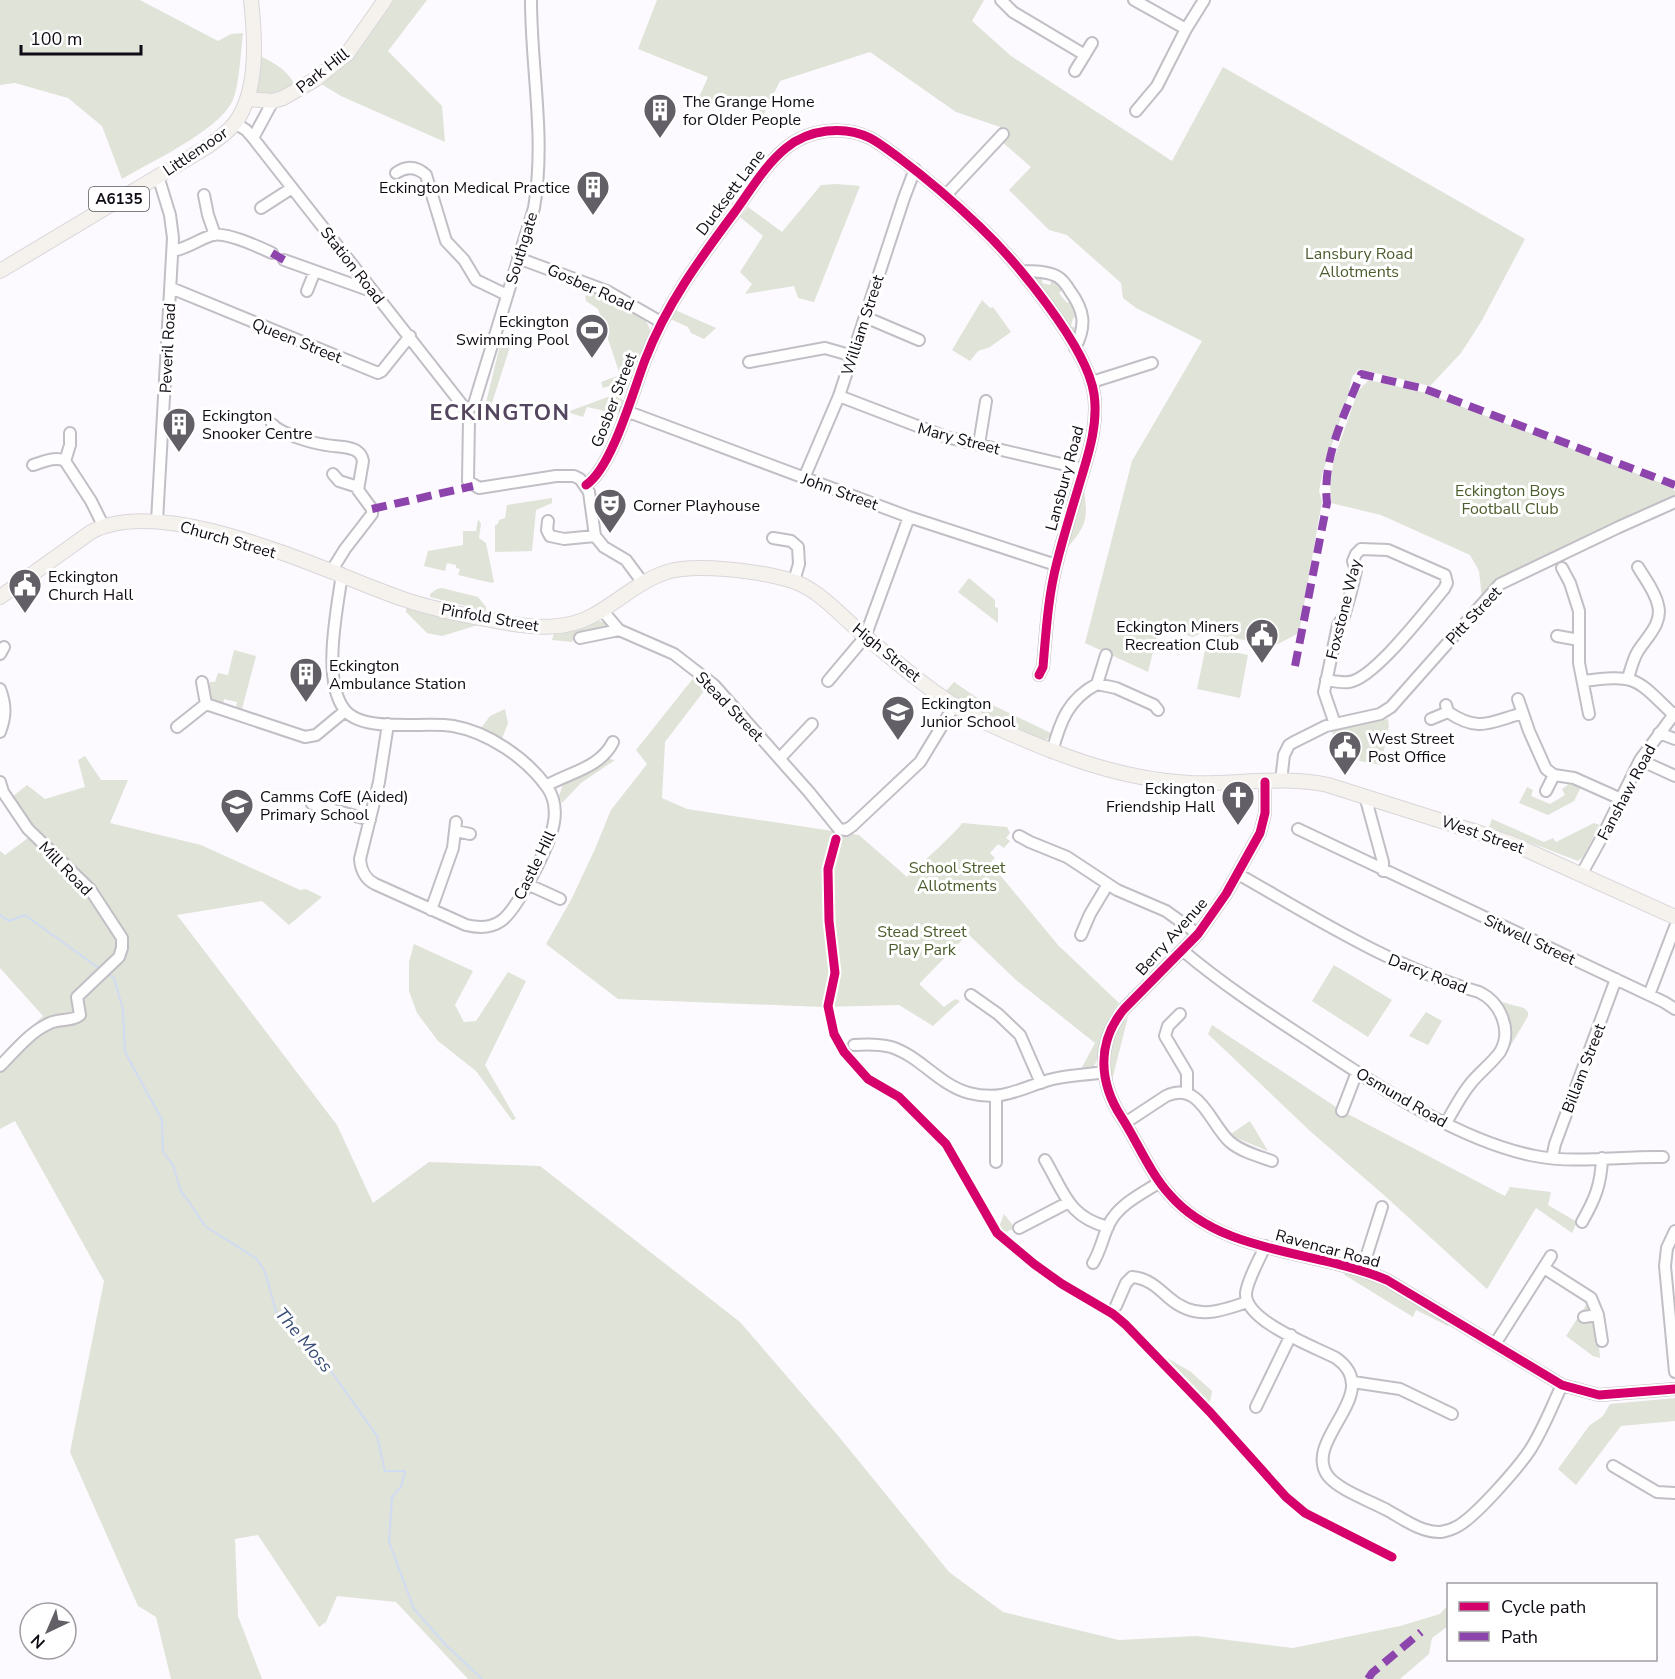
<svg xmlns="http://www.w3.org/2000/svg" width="1675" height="1679" viewBox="0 0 1675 1679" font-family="'Nunito Sans',sans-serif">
	<rect width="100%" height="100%" fill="#fcfafe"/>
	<!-- green -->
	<path fill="#dfe3d8" d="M0 0H140L218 41 231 34 243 33C241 50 239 89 232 102 216 132 152 161 122 179L102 126 68 98 15 83 0 85Z
		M394 0H427L388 51 442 106 445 142 341 96 321 84 351 59Z
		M657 0H984L972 21 1011 56 1172 161 1223 67 1525 239 1481 322 1461 353 1430 386 1359 369 1352 377 1348 397 1323 471 1319 491 1322 501 1299 633 1276 645 1201 633 1193 637 1159 627 1148 672 1085 643 1132 461 1202 341 1136 308 1123 298 1121 283 1067 235 1049 230 1009 190 1031 167 1001 141 1000 127 956 112 870 52 780 81 763 116 737 101 696 104 708 77 638 49Z
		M258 55C275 63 288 70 296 87L278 94H256Z
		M837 184 860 186 814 302 798 298 794 286 745 294 752 284 740 272 763 236 740 217 748 207 782 232 821 185Z
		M1033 276H1043L1042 283 1050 285 1052 279 1058 280 1064 289 1059 293 1067 303 1073 300 1079 317 1073 318 1071 326 1077 328 1075 334Z
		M594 292C610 298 649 313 650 331L629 380 603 388 601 382 620 375 598 309 586 301 585 296Z
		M982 300 990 308 993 307 1011 332 990 347 978 351 970 361 952 350Z
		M673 309 716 328 704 339 691 333 688 327 668 318Z
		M500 345 510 347 489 412 484 411Z
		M1369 380 1426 393 1669 486 1675 491V495L1482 598 1479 571 1470 555 1381 515 1331 503 1330 483 1334 459 1358 391Z
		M616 394 619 395 623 401 618 414 587 407 583 417 567 412Z
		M1083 485C1089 518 1087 526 1065 550Z
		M552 498V503L536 510 532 551 495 552V525L498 524 499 520 505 518 507 505Z
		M478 519 481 524 479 538 486 543 494 582 492 583 458 575 460 569 456 568V565L447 563 445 571 424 566 428 551 463 545V531H476Z
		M969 578 995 600V607L998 608V623L958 592Z
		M442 588 478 597 486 607V611L430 597V594L437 589Z
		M406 607 478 625 442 636 427 633 406 612Z
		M594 621 605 622 607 627 575 634 572 642 552 640 554 633Z
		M1206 646 1248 655 1240 698 1197 689Z
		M234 650 256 656 242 709 236 707 237 702 224 699 223 705 213 701 208 691 210 682H215L218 673 228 675Z
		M695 676 707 687 665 742 662 798 687 809 859 835 907 877C917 867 959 830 962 823L1007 827 1010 833 1006 838 1010 841 1004 848 998 844 990 853 995 858 990 863 1058 945 1119 1003C1110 1015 1104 1029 1100 1044 1097 1053 1099 1059 1093 1068L1080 1071 1095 1043 1016 980 968 934 919 984 944 1007 955 999 960 1001 933 1026 899 1005 823 1007 618 999 546 944 572 898 595 849 611 810 647 764 636 750Z
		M954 682 976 697 1053 734 1046 740 1037 737 1036 739 969 707 946 691Z
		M505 709 508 723 502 739 481 728 490 716Z
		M1388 719 1389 726 1381 765 1359 761 1362 743 1337 748 1332 731Z
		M85 756 101 780H128L110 823 201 845 300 890 306 889 322 897 289 925 262 901 177 915 337 1125 373 1203 429 1162 540 1166 740 1322 840 1438 949 1572 1003 1612 1119 1640 1196 1636 1293 1648 1400 1626 1440 1614 1448 1605V1626L1432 1638 1429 1654 1400 1679H468L396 1602 337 1596 326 1622 319 1627 258 1535 235 1539 238 1616 262 1679H171L156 1617 138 1606 70 1452 104 1281 15 1121 0 1129V1058L43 1016 0 968V851L5 855 28 838 12 797 27 785 45 799 85 787 78 760Z
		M609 759 615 760 581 783 562 803 559 796 564 781 588 773Z
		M1569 784 1581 787 1574 801 1548 815 1519 803 1527 787 1533 790 1531 796 1550 804 1565 795 1562 789Z
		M1492 819 1544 842 1553 838 1556 842 1594 823 1600 825 1583 857 1578 861 1489 827Z
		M414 944 473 971 455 1005 464 1022 476 1021 508 972 526 981 485 1065 516 1119 512 1120 476 1071 438 1041 417 1013 409 991V962Z
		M1334 965 1392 1000 1368 1037 1312 1001Z
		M1498 1001 1524 1008 1528 1012V1016L1511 1045 1506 1048Z
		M1426 1012 1442 1021 1428 1045 1409 1036Z
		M1128 1017 1111 1084C1105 1060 1109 1034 1128 1017Z
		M1212 1025 1342 1111 1505 1196 1510 1187 1551 1192 1548 1205 1577 1222 1572 1233 1536 1208 1487 1289 1385 1196 1310 1131 1208 1034Z
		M1250 1121 1268 1151 1229 1135Z
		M991 1214 999 1227 1004 1214 1015 1228 1004 1233 1045 1269 1114 1311 1155 1351 1191 1372 1212 1391 1208 1414 1119 1323 1045 1276 993 1237 986 1220Z
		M1346 1273 1385 1284 1449 1323 1448 1326 1416 1310 1413 1317 1343 1274Z
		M1588 1302 1591 1309 1589 1320 1597 1326 1600 1358 1593 1356 1566 1336Z
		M1675 1398V1421L1621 1426 1576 1485 1558 1469 1589 1426 1603 1416 1610 1404Z"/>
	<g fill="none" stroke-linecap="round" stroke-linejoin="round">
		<!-- stream -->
		<path stroke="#d1dbf2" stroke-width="2" d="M0 915 9 921 25 915 100 969
			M107 973 114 978 123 1010 125 1052 162 1120 163 1152 173 1165 181 1192 187 1199 205 1226 257 1259 265 1272 276 1311 292 1331 319 1354 377 1436 385 1471H405L401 1487 392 1497 389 1542 392 1550 414 1609 446 1645 482 1679"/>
		<defs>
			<path id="minor" d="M1001 0 1013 12 1085 55
				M1134 0 1186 29 1157 86 1136 111
				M1186 29 1204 0
				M1075 71 1092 43
				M235 123 246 130 253 138 467 411 469 419 468 481 479 488 556 476H574L580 479 589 492 595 536 604 547 626 560 643 583
				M253 138 273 101
				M396 173C406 166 416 166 426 175L446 241 464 260 476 280 507 295
				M204 195 208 215 215 235
				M946 195 1003 134
				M261 208 292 188
				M173 251C188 248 199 239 213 235 227 232 259 247 272 253
				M518 258 607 291 661 322
				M284 260 374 292
				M1021 271C1032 271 1048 271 1058 277 1063 280 1067 286 1070 291 1084 310 1087 325 1075 348
				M171 288 378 373 382 371 410 336
				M307 291 315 271
				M865 317 919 340
				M749 362 825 348 853 356
				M1092 382 1152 363
				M839 396 946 437 1083 469
				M467 411 474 404 534 208C546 137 531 70 531 0
				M626 411 909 517 1056 565
				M272 424C281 434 312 443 326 445 336 447 351 446 358 452 362 455 362 457 363 461L358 490 372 509V514L345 549 332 570
				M979 444 986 401
				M65 461 70 445V433
				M33 465C43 462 55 456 65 461L91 501 103 525
				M333 474 339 481 358 487
				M804 478 839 396 904 198 915 169
				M586 485C612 468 633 391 645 360 666 305 699 260 734 213 750 191 765 165 786 148 809 129 844 125 870 138 880 143 889 151 898 157 926 178 953 201 979 226 1014 259 1087 346 1094 394 1099 427 1086 461 1077 492 1070 515 1063 538 1057 562 1048 596 1046 632 1043 667L1039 675
				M157 521 173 238 170 215 158 176
				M548 521 547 530 550 536 564 539 595 536
				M773 538 791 541 798 547 799 564 794 581
				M1562 568 1570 583 1579 611V663L1589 714
				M342 574C337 610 322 679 344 709 362 734 425 721 453 726 488 732 526 758 547 787 554 797 556 810 554 822 551 843 518 909 501 921 491 928 478 928 466 925L375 884C365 879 361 871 360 859L379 782 388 724
				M602 610 619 630 674 654 714 685 809 792 839 829 846 830 852 826 920 762 954 706
				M1557 636 1579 640
				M580 638 619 630
				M0 654 4 647
				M1628 678C1631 669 1633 659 1638 651 1647 637 1663 623 1658 605 1655 591 1645 579 1638 567
				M1326 680C1333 681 1342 683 1349 682 1374 679 1426 610 1444 589L1447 583 1445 575 1388 550 1361 549 1356 554 1353 561 1356 571 1351 592 1344 616 1338 625 1324 692 1335 724
				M828 681 865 637 909 517
				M1583 681C1638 674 1635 678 1674 715
				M1097 684 1106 655
				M0 689C6 705 6 716 0 732
				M1518 699 1529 731 1546 769 1554 775 1574 778 1621 799
				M206 704 305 737 316 735 345 711
				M1446 705 1448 712C1479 733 1490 722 1523 713
				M1431 719 1448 712
				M177 727 206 704 202 682
				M1659 733 1675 739
				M1052 752C1060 722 1068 699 1097 684L1116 688 1154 705 1158 710
				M780 758 812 724
				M1640 760 1675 776
				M1281 781 1284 755 1289 745 1294 742 1326 726 1380 714 1391 707 1500 584 1619 527 1675 502
				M0 782 3 792 28 829 90 889 122 938V948L119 957 77 997 80 1015C72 1022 58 1018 48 1024 29 1033 15 1051 0 1066
				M1265 782V813L1260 833 1226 894 1198 934 1124 1009C1096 1043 1099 1083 1122 1118 1138 1143 1150 1173 1170 1195 1222 1255 1318 1250 1387 1280L1562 1385 1599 1395 1675 1389
				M546 786C570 772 600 768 613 742
				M1546 791 1554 775
				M1365 796 1383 862V871
				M312 804 370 820
				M1298 829 1664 1002 1675 1009
				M456 831 470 834
				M1019 836 1030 842 1067 857 1117 890 1166 911 1198 934
				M1238 874C1317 919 1390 966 1479 992 1500 1002 1513 1030 1500 1052 1492 1063 1480 1072 1471 1083 1461 1095 1454 1109 1446 1123
				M1581 875 1603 835 1640 760 1675 713
				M527 884 560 899
				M431 910 453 848 456 822
				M1081 935 1090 914 1108 884
				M1182 950C1222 984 1265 1012 1308 1040 1373 1083 1458 1141 1535 1156 1576 1164 1621 1156 1663 1157
				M971 995 998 1014 1020 1035 1041 1083
				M1649 995 1675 927
				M1180 1014 1168 1026 1165 1036 1187 1073V1093
				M854 1045C866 1044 879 1044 891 1047 920 1056 939 1085 969 1093 1004 1102 1022 1087 1053 1079 1070 1075 1087 1075 1103 1072
				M1342 1111 1357 1072
				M1125 1123 1166 1096C1200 1080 1210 1124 1230 1142 1242 1152 1258 1156 1272 1161
				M1552 1158 1555 1144 1616 979
				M1045 1160C1064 1192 1068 1217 1108 1227
				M996 1162V1097
				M1582 1222C1595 1199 1601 1185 1602 1158
				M1019 1228 1069 1202
				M1675 1231 1667 1248 1665 1266 1675 1372
				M1265 1246C1259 1261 1248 1278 1246 1293 1244 1321 1315 1347 1336 1358 1386 1393 1301 1440 1328 1476 1339 1490 1370 1501 1387 1510 1403 1519 1422 1533 1441 1532 1447 1531 1453 1529 1458 1526 1476 1516 1518 1468 1530 1450 1543 1430 1552 1406 1562 1385
				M1093 1263C1101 1250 1103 1236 1109 1224 1119 1204 1143 1193 1160 1182
				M1544 1268 1591 1298 1598 1315 1602 1341
				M1362 1270 1382 1207
				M1116 1306 1126 1283 1132 1277C1147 1278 1157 1287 1168 1297 1194 1320 1217 1313 1247 1302
				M1584 1317 1598 1315
				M1495 1344 1551 1256
				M1353 1382 1400 1389 1452 1414
				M1256 1407 1291 1335
				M1613 1466 1657 1492 1675 1493"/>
			<path id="major" d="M248 99 273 101 283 98 316 79 347 54 385 0
				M0 271 207 147C217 140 228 132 235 123 259 91 255 37 251 0
				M0 597 91 532C165 492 328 573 403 599 434 610 475 617 507 623 536 628 566 630 592 616 618 602 639 581 667 572 695 563 757 571 786 579 819 587 841 617 866 637 905 669 945 705 991 725 1055 754 1118 779 1189 783 1235 785 1283 775 1328 785L1511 843 1675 917"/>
		</defs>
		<!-- minor casing -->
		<use href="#minor" stroke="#c2bec5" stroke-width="14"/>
		<!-- major casing -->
		<use href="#major" stroke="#d8d6d9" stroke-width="16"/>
		<!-- minor -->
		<use href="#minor" stroke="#fffeff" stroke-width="10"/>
		<!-- major -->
		<use href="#major" stroke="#f5f2ee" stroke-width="14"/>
		<!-- quiet -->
		<path stroke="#8e44ad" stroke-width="8" stroke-dasharray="15 8" stroke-linecap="butt" d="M272 253 284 260
			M372 509 473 486
			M1295 666 1327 503C1322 459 1344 415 1361 374L1425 389 1675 485
			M1368 1679 1372 1673 1421 1632"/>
		<defs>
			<path id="cycleway" d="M586 485C612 468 633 391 645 360 666 305 699 260 734 213 750 191 765 165 786 148 809 129 844 125 870 138 880 143 889 151 898 157 926 178 953 201 979 226 1014 259 1087 346 1094 394 1099 427 1086 461 1077 492 1070 515 1063 538 1057 562 1048 596 1046 632 1043 667L1039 675
				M1265 782V813L1260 833 1226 894 1198 934 1124 1009C1096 1043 1099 1083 1122 1118 1138 1143 1150 1173 1170 1195 1222 1255 1318 1250 1387 1280L1562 1385 1599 1395 1675 1389
				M836 839 828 869 829 921 835 973 828 1006 834 1034 844 1052 868 1079 899 1097 946 1144 997 1233 1034 1264 1062 1284 1113 1314 1126 1325 1209 1411 1286 1497 1305 1513 1392 1557"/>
		</defs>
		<!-- cycleway casing -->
		<use href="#cycleway" stroke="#fff" stroke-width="13"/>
		<!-- cycleway -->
		<use href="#cycleway" stroke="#d6006c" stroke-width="9"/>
	</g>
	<!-- icons -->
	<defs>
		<symbol id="building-pin" viewBox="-11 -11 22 30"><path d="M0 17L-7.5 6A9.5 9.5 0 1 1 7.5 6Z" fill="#635f66" stroke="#fff"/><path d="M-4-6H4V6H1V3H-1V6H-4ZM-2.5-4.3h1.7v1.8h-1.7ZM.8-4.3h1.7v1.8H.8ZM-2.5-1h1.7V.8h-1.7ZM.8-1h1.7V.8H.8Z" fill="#fff"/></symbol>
		<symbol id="stadium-pin" viewBox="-11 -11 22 30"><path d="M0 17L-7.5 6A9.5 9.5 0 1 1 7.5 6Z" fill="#635f66" stroke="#fff"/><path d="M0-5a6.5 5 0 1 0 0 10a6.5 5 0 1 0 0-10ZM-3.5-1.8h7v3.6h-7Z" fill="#fff"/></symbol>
		<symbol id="theatre-pin" viewBox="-11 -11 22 30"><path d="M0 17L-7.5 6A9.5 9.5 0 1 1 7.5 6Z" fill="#635f66" stroke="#fff"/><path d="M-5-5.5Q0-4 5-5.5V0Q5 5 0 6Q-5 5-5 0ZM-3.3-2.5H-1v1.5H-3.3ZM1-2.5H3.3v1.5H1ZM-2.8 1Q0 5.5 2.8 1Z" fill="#fff"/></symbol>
		<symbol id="civic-pin" viewBox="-11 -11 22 30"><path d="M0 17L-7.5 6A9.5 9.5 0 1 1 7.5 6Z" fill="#635f66" stroke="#fff"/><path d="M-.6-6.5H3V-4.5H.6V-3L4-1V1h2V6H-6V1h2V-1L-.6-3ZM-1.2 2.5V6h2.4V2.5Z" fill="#fff"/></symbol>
		<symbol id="school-pin" viewBox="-11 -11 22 30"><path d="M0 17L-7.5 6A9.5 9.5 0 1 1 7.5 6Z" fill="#635f66" stroke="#fff"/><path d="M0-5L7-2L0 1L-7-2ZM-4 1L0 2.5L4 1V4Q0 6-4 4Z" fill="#fff"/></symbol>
		<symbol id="church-pin" viewBox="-11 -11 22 30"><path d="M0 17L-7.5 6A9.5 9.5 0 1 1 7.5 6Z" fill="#635f66" stroke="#fff"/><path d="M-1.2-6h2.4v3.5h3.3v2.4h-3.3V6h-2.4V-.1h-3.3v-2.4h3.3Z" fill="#fff"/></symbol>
	</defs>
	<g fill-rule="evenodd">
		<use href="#building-pin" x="641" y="91" width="38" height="52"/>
		<use href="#building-pin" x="574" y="168" width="38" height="52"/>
		<use href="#stadium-pin" x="573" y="311" width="38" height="52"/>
		<use href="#building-pin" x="160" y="405" width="38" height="52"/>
		<use href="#theatre-pin" x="591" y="486" width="38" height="52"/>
		<use href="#civic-pin" x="6" y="566" width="38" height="52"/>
		<use href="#civic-pin" x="1243" y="616" width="38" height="52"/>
		<use href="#building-pin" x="287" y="655" width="38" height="52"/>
		<use href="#school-pin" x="879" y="693" width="38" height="52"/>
		<use href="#civic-pin" x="1326" y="728" width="38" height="52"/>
		<use href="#church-pin" x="1219" y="778" width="38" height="52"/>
		<use href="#school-pin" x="218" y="786" width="38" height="52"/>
	</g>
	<g text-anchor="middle" stroke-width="6" stroke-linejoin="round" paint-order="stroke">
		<!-- shield labels -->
		<rect fill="#fff" stroke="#58545a" stroke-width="1.5" x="89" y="187" width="60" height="24" rx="4.5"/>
		<g font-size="15" font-weight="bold" fill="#100b14">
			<text x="119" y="204">A6135</text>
		</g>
		<!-- street labels -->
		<g font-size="16" fill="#100b14" stroke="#fff">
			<text transform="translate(322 70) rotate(-38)" y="6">Park Hill</text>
			<text transform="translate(195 151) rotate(-34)" y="6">Littlemoor</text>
			<text transform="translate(730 192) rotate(-53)" y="6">Ducksett Lane</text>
			<text transform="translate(521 248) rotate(-73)" y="6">Southgate</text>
			<text transform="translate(353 265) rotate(52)" y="6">Station Road</text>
			<text transform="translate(591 287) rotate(24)" y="6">Gosber Road</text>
			<text transform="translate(862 325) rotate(-72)" y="6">William Street</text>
			<text transform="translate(297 340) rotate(22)" y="6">Queen Street</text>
			<text transform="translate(167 348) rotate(-87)" y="6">Peveril Road</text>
			<text transform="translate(613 400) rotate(-69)" y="6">Gosber Street</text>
			<text transform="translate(959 438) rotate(15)" y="6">Mary Street</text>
			<text transform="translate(1064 478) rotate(-75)" y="6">Lansbury Road</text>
			<text transform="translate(840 491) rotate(20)" y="6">John Street</text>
			<text transform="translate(228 539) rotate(16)" y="6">Church Street</text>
			<text transform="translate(1343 609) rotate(-76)" y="6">Foxstone Way</text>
			<text transform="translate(1473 615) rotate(-47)" y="6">Pitt Street</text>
			<text transform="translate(490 617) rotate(10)" y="6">Pinfold Street</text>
			<text transform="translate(887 652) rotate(39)" y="6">High Street</text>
			<text transform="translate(730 706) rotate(46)" y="6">Stead Street</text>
			<text transform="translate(1626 792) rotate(-62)" y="6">Fanshaw Road</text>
			<text transform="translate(1483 834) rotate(19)" y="6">West Street</text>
			<text transform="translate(534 865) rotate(-64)" y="6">Castle Hill</text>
			<text transform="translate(66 868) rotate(46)" y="6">Mill Road</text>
			<text transform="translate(1171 936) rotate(-48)" y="6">Berry Avenue</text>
			<text transform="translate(1530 939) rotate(25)" y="6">Sitwell Street</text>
			<text transform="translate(1428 973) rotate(21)" y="6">Darcy Road</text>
			<text transform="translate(1583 1068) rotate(-69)" y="6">Billam Street</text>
			<text transform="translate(1402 1097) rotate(30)" y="6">Osmund Road</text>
			<text transform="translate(1328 1248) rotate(15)" y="6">Ravencar Road</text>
		</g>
		<!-- poi labels -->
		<g font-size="16" fill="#100b14" stroke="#fff" text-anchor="start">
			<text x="683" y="107">The Grange Home<tspan x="683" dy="18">for Older People</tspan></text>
			<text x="570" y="193" text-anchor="end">Eckington Medical Practice</text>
			<text x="569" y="327" text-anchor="end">Eckington<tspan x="569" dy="18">Swimming Pool</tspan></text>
			<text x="202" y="421">Eckington<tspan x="202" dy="18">Snooker Centre</tspan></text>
			<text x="633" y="511">Corner Playhouse</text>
			<text x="48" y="582">Eckington<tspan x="48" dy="18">Church Hall</tspan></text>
			<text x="1239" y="632" text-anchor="end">Eckington Miners<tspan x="1239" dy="18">Recreation Club</tspan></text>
			<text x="329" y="671">Eckington<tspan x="329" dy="18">Ambulance Station</tspan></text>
			<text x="921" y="709">Eckington<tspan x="921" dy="18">Junior School</tspan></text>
			<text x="1368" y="744">West Street<tspan x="1368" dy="18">Post Office</tspan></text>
			<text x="1215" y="794" text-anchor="end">Eckington<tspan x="1215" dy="18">Friendship Hall</tspan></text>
			<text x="260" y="802">Camms CofE (Aided)<tspan x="260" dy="18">Primary School</tspan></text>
		</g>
		<!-- park labels -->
		<g font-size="16" fill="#4b5d2c" stroke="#fff">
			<text x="1359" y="259">Lansbury Road<tspan x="1359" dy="18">Allotments</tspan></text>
			<text x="1510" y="496">Eckington Boys<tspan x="1510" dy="18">Football Club</tspan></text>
			<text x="957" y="873">School Street<tspan x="957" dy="18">Allotments</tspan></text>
			<text x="922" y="937">Stead Street<tspan x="922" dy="18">Play Park</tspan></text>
		</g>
		<!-- water labels -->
		<g font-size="18" font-style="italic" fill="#354a74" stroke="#fff">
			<text transform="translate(304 1340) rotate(50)" y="6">The Moss</text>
		</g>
		<!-- district labels -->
		<g font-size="22" font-weight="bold" letter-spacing="1.5" fill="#54465e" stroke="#fff">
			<text x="500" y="420">ECKINGTON</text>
		</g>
	</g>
	<!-- legend -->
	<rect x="1447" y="1583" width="210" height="78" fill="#ffffff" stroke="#9f9da1" stroke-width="1.5"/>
	<rect x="1459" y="1602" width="30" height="9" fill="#d6006c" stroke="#9f9da1" stroke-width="1.5"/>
	<text x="1501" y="1613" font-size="18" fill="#100b14">Cycle path</text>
	<rect x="1459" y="1632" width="30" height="9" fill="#8e44ad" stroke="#9f9da1" stroke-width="1.5"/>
	<text x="1501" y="1643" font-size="18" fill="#100b14">Path</text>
	<!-- north arrow -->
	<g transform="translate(48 1631) rotate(224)"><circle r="28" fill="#ffffff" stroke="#9f9da1" stroke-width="1.5"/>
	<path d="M0-4.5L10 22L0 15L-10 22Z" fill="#635f66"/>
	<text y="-9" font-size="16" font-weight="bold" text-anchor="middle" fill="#100b14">N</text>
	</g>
	<!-- scale -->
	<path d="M21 45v9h120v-9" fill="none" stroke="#100b14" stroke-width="3"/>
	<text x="30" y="45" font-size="18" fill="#100b14" stroke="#ffffff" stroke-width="4.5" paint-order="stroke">100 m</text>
</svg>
